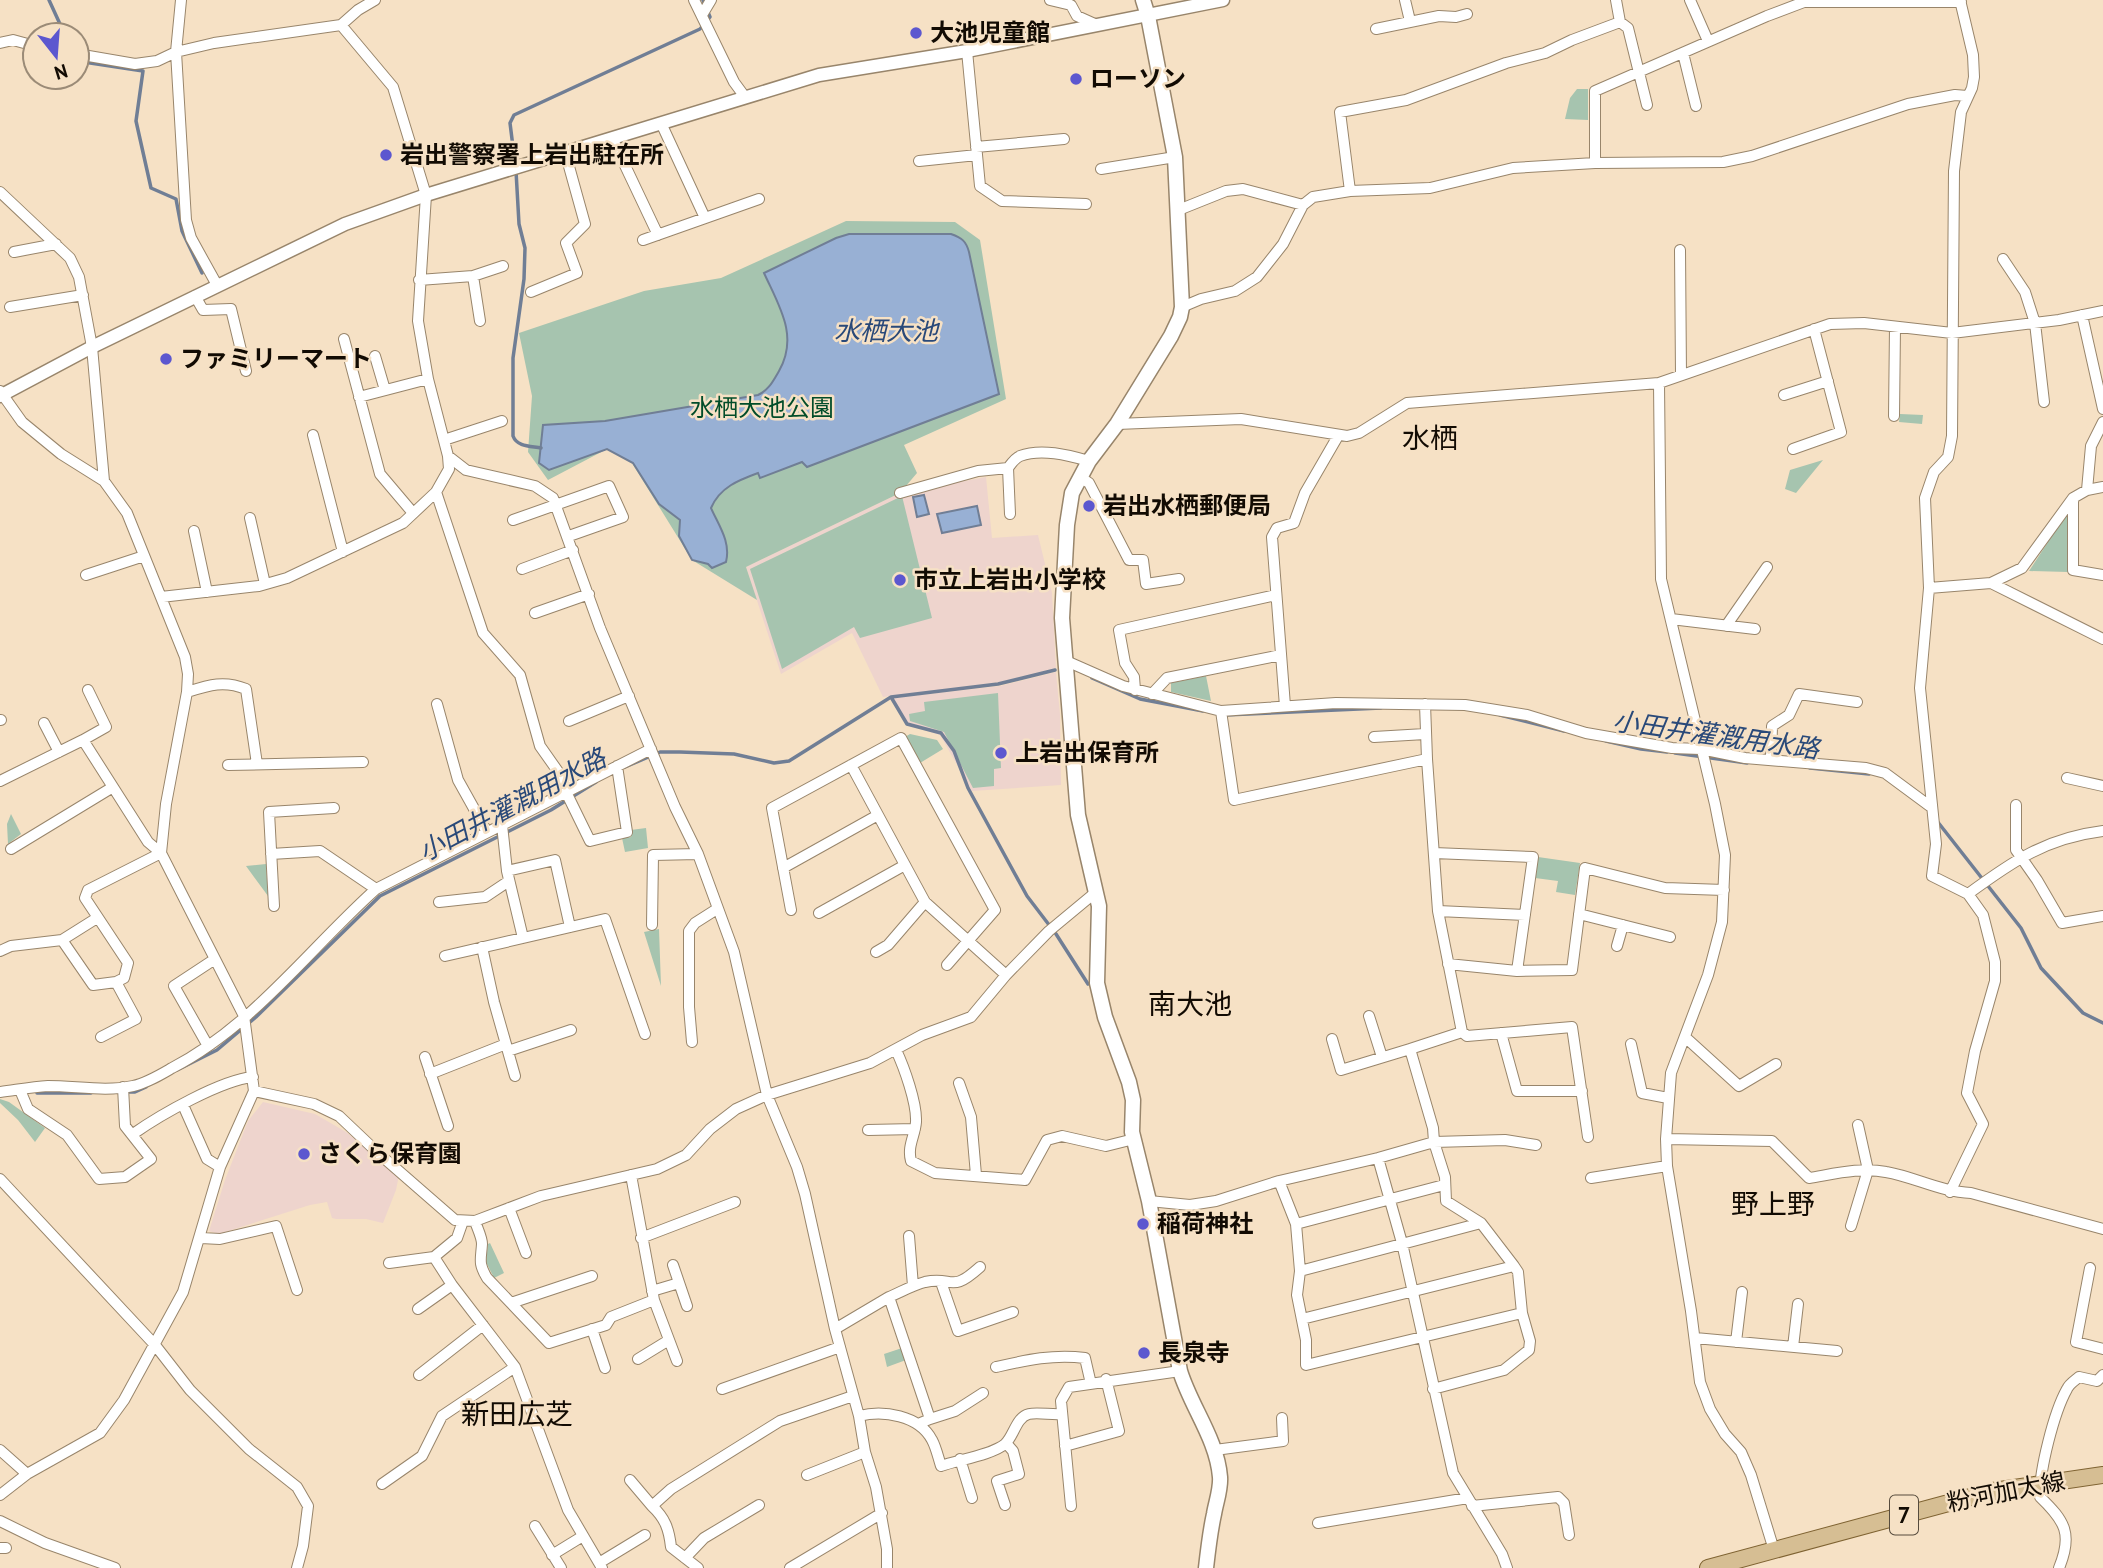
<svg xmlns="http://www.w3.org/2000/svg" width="2103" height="1568" viewBox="0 0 2103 1568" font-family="'PT Sans','Noto Sans JP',sans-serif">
	<rect width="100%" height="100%" fill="#f6e1c5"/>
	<!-- education -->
	<path fill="#eed4cd" d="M986 477 992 538 1038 535 1052 593 1056 668 1000 682 883 697 852 633 781 674 746 567 900 493Z
		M1056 672 1060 714 1061 785 972 791 940 735 908 725 893 698 1000 686Z
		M263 1102 315 1114 346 1132 399 1175 396 1190 383 1223 366 1219H336L332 1218 327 1202 310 1205 219 1234 209 1231 225 1180 248 1121Z"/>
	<!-- green -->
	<path fill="#a6c4af" d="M1577 89H1588V120L1565 119 1570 98Z
		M846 221 955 222 980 240 1006 399 904 445 917 473 900 493 746 567 757 600 692 560 632 463 607 449 548 480 528 452 532 396 519 333 644 291 721 278Z
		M1900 414 1923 415 1922 424 1899 422Z
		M1823 460 1796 493 1785 489 1790 470Z
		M902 496 932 618 860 638 854 627 782 669 750 569Z
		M2069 510 2068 572 2029 571Z
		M1206 676 1211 701 1171 692V683Z
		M998 693 1001 768 994 769V786L973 788 944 732 910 721 909 714 925 711 924 702Z
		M910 734 937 740 943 749 920 763 905 737Z
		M11 814 21 834 8 844 7 824Z
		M646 828 648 848 625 852 622 838 631 837V830Z
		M1538 857 1580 863 1575 895 1556 892 1558 881 1535 878Z
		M266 864 268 896 246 866Z
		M659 929 661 986 644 932Z
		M0 1099 9 1102 45 1128 35 1142 18 1120 0 1103Z
		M490 1243 504 1273 494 1278 486 1262 488 1244Z
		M902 1348 906 1360 887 1367 884 1354Z"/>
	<!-- water -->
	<path fill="#98b0d4" stroke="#707e95" stroke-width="2" d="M849 234H951C962 238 966 241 969 252L999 394 807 467 802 462 760 478 758 473C739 480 720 487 711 508 719 526 731 542 726 562L712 568 708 564 692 560 679 536 680 520 659 504 633 463 607 449 549 470 539 463 543 425 605 421 758 395C769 390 773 381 779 371 799 336 779 306 764 273L836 238Z
		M924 495 929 514 917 517 913 497Z
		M977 506 981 525 942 533 937 514Z"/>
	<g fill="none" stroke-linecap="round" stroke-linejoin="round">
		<!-- stream -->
		<path stroke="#707e95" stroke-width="3.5" d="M49 0 65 35
			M77 61 143 71 136 121 151 188 176 199 182 231 202 273
			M515 163 510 123 514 115 700 29 710 17 703 0
			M516 171 519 224 525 248 524 279 513 358V436C517 447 531 446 541 448
			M1092 678 1140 699 1203 711
			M891 697 907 724 941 733 954 751 968 788 1027 896 1056 934 1088 984
			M1225 715 1381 708
			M1500 715 1564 731
			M1606 741 1641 749 1667 752
			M1675 753 1747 763
			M625 767 660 752H680L734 754 774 763 789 761 891 697 998 684 1055 670
			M1810 768 1869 774
			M1937 821 2021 928 2041 968 2083 1013 2103 1023
			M177 1070 217 1050 256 1017 380 896 551 810 596 782
			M123 1092H135L146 1087
			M37 1093H91"/>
		<defs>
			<path id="minor" d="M181 0 176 52 186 220 191 238 217 285
				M694 0 734 82 745 97
				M1050 0 1071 5 1077 16 1097 25
				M1405 0 1410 21
				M1690 0 1708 41
				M702 15 711 0
				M1620 22 1628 28 1647 105
				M1376 29 1439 16 1456 17 1467 14
				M0 43 13 40 35 46
				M967 51 980 186 1002 201 1086 204
				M1683 53 1696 106
				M77 54 135 64 157 61 176 52 214 43 341 25 358 10 375 0
				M661 123 705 218
				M612 138 658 235
				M976 147 1064 139
				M919 161 977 155
				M1595 163V91L1767 16 1804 2H1961
				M1101 169 1175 157
				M1350 191 1340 112 1406 100 1506 63 1545 53 1572 40 1620 22 1616 0
				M0 192 70 258 79 277 92 347 104 481
				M1176 211 1226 191 1243 189 1303 205
				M643 240 759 199
				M1680 250 1681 375
				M14 252 56 244
				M2003 259 2025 292 2035 323 2044 402
				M473 276 480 321
				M419 280 473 276 503 266
				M531 292 577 273 566 243 585 224 565 152
				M195 296 203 310 231 309 246 371
				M10 307 83 295
				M1182 307 1201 299 1235 291 1257 277 1283 244 1303 205 1313 197 1350 191 1430 188 1513 168 1595 163 1723 162 1752 156 1908 104 1955 95 1967 96
				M2082 315 2103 409
				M344 339 380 474 413 513
				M375 356 385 390
				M1659 383 1661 579 1715 804 1725 855 1722 922 1708 975 1671 1073 1666 1139 1667 1166 1691 1311 1700 1382 1710 1409 1725 1434 1741 1452 1751 1475 1774 1550
				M0 391 22 422 61 454 104 481 127 513 185 657 188 674 187 692 166 804 161 853 244 1016 254 1091 220 1167 183 1292 124 1400 100 1433 27 1474 0 1495
				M1784 395 1828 381
				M359 397 428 379
				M1894 416 1895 327
				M1117 424 1241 419 1347 436 1359 433 1407 403 1659 383 1830 324 1864 323 1952 333 2059 320 2103 311
				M313 435 343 552
				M444 440 502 421
				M1793 449 1841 432 1814 329
				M448 456 466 470 535 486 553 498 600 628 675 807 698 854 734 952 767 1095 797 1167 805 1194 835 1329 859 1416 865 1452 876 1487 887 1549V1568
				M1008 468 1010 514
				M1080 477 1089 483 1129 560H1143L1146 584 1179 579
				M2087 490 2091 446 2103 422
				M436 492 483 633 520 675 540 746 571 790
				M900 493 978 471 1008 468C1011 464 1015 458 1020 456 1041 448 1068 455 1089 461
				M2073 498V570L2103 575
				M250 518 265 584
				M513 520 609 486 623 517 569 536
				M194 531 207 592
				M522 569 573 550
				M86 575 144 556
				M1991 583 2103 639
				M1929 588 1991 583 2022 568 2073 498 2087 490 2103 487
				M161 597 259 586 287 578 403 523 436 492 449 469 448 456 428 379 418 321 426 195 393 87 341 25
				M535 613 589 594
				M1671 619 1755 629
				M1726 626 1767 567
				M1064 660 1123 686 1221 711 1336 703 1465 705 1527 715 1586 733 1672 748 1701 749 1745 758 1866 768 1885 773 1931 807
				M1135 690 1134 677 1125 663 1119 630 1276 595
				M187 692C209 685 224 680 246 689L257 764
				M1152 694 1167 678 1281 655
				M437 704 458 780 487 832
				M1425 704 1427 759
				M1285 706 1272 537 1277 528 1294 523 1305 493 1338 436
				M0 720H1
				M569 721 629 696
				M44 723 59 752
				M1374 737 1425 734
				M83 740 106 727 88 690
				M1771 759 1772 726 1789 715 1799 694 1857 702
				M228 765 363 762
				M851 765 925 902 1006 975
				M2067 778 2103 786
				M0 781 83 740 148 842 161 853 88 890 85 898 128 963 124 978 116 982 136 1019 101 1037
				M566 792 590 841 627 832 617 766
				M2016 805V850L2037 880 2062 923 2103 916
				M11 849 113 787
				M1434 853 1533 857 1517 971 1448 964
				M271 854 320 851 376 889
				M783 868 878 815
				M507 871 555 860 570 927
				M1968 894C2013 861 2046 838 2103 831
				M439 902 485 897 509 881
				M274 906 269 812 334 808
				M791 910 772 808 901 738 995 910 947 965
				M1438 911 1525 915
				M819 913 905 865
				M1579 914 1670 937
				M652 925 653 855 698 854
				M523 938 605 919 645 1034
				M62 940 93 985 116 982
				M1617 946 1623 925
				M482 947 494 1002 515 1076
				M0 951 11 946 62 940 97 918
				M876 952 888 945 925 902
				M445 956 523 938 507 871 502 825
				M1517 971 1572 970 1585 868 1665 888 1724 890
				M1369 1016 1382 1057
				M1462 1032 1467 1036 1572 1027 1588 1137
				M1501 1033 1517 1091H1582
				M1685 1037 1739 1086 1776 1064
				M1332 1039 1341 1070 1410 1049
				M692 1042 689 1007V931L695 923 717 909
				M1631 1044 1642 1093 1668 1098
				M208 1046 174 986 215 959
				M896 1050C904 1067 917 1103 916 1122 915 1136 907 1146 911 1161L935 1173 1025 1180 1047 1140 1062 1136 1106 1146 1134 1139
				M508 1051 571 1030
				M425 1057 448 1126
				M430 1074 506 1044
				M959 1083 971 1117 976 1175
				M20 1090 28 1109 67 1135 99 1179 125 1177 151 1159 125 1126 123 1087
				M254 1091 314 1104 339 1116 377 1152 455 1220 475 1221 541 1196 657 1169 686 1155 710 1129 736 1109 767 1095 870 1063 922 1035 971 1017 1006 975 1049 931 1096 892
				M0 1092C16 1090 32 1087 48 1086 76 1086 106 1092 133 1086 147 1083 160 1075 172 1068 253 1026 309 949 376 889L651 749
				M183 1105 207 1159 220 1167
				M868 1130 915 1129
				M133 1134C160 1115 221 1080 253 1077
				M1666 1139 1772 1141 1809 1178C1834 1174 1861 1167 1886 1172 1915 1177 1941 1192 1971 1193L2103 1229
				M1378 1158 1402 1243 1453 1473 1502 1554 1507 1568
				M631 1175 654 1300 677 1361
				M1591 1178 1667 1166
				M0 1179 155 1345 190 1390 249 1449 297 1487 308 1506 303 1546 297 1568
				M1279 1181 1296 1224 1300 1271 1297 1295 1306 1340V1365L1522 1313 1518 1272 1514 1266 1302 1319
				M1950 1192 1983 1124 1967 1093 1975 1051 1995 981V962L1983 915 1968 894 1932 876 1936 844 1920 688 1929 588 1925 498 1934 472 1948 457 1952 436 1954 171 1961 112 1972 88 1974 77 1973 55 1960 0
				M1149 1201 1190 1205 1216 1201 1279 1181 1378 1158 1434 1142 1433 1128 1410 1049 1462 1032 1438 911 1427 759 1234 800 1221 711
				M509 1208 526 1253
				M463 1221 457 1238 434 1257 452 1285 515 1367 568 1510 602 1568
				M475 1221C477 1228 482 1237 482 1244 481 1260 478 1263 487 1278L549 1343 606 1325 611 1317 654 1300
				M1296 1224 1444 1185
				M1851 1226 1868 1170 1858 1125
				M909 1236 913 1286
				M201 1238 220 1239 276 1226 297 1290
				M641 1238 735 1202
				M389 1263 434 1257
				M673 1265 687 1306
				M1514 1266 1481 1223 1446 1201 1445 1177 1434 1142 1505 1140 1536 1145
				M2090 1268 2076 1342 2103 1349
				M1300 1271 1481 1223
				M941 1282 958 1331 1013 1312
				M652 1291 679 1283
				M889 1297C901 1292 913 1285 925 1282 954 1276 950 1294 980 1267
				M511 1303 592 1276
				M418 1309 452 1285
				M592 1329 605 1368
				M835 1329 889 1297 930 1419 918 1424
				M1695 1338 1837 1351
				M1736 1342 1742 1292
				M1793 1347 1798 1304
				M638 1359 669 1340
				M996 1367C1027 1360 1053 1354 1085 1358L1091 1384
				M419 1375 483 1325
				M722 1389 840 1347
				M1433 1389 1504 1370 1529 1350 1530 1341 1522 1313
				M859 1416C883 1410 919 1415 932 1440 936 1447 938 1457 941 1466 957 1460 992 1455 1005 1444 1014 1436 1016 1417 1029 1414 1037 1412 1052 1415 1062 1414
				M930 1419 955 1411 983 1393
				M1065 1446 1119 1431 1106 1379
				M0 1450 27 1474
				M1215 1450 1283 1441 1282 1418
				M960 1459 972 1498
				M807 1475 865 1452
				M630 1480 652 1506
				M382 1484 422 1456 442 1416 515 1367
				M1005 1505 997 1481 1019 1474 1013 1451 1006 1443
				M1071 1506 1061 1401 1069 1387 1180 1371
				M1472 1506 1558 1497 1564 1503 1569 1535
				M0 1521 45 1543 115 1568
				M1318 1523 1468 1498
				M535 1526 561 1568
				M0 1548H6
				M552 1555 583 1536
				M685 1558 704 1538 759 1505
				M599 1563 645 1535
				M698 1568 671 1547C669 1529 665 1518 652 1506L671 1489 780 1421 853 1396
				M790 1568 882 1513
				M2059 1568C2073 1534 2065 1521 2040 1497 2039 1471 2054 1412 2067 1389 2069 1384 2074 1381 2079 1377L2097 1381 2103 1375"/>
			<path id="tertiary" d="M0 396 92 347 345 224 426 195 819 75 967 51 1223 0"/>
			<path id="secondary" d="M1143 0 1148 16 1175 157 1182 307 1180 317 1171 336 1117 424 1089 461 1072 493 1067 525 1062 618 1078 815 1099 906 1097 983 1105 1017 1129 1082 1133 1100 1132 1132 1149 1201 1180 1371C1191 1407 1217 1439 1220 1477 1221 1489 1216 1502 1214 1514 1210 1532 1208 1550 1206 1568"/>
			<path id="primary" d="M1708 1568 1993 1491 2103 1475"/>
		</defs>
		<!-- minor casing -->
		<use href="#minor" stroke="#98856b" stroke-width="12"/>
		<!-- tertiary casing -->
		<use href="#tertiary" stroke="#98856b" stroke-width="15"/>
		<!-- secondary casing -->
		<use href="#secondary" stroke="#98856b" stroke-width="17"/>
		<!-- primary casing -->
		<use href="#primary" stroke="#7f6332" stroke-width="18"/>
		<!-- minor -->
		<use href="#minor" stroke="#fff" stroke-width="10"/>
		<!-- tertiary -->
		<use href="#tertiary" stroke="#fff" stroke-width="12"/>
		<!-- secondary -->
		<use href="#secondary" stroke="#fff" stroke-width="14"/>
		<!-- primary -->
		<use href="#primary" stroke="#d6be93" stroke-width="16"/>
	</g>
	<!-- markers -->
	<g fill="#5c57cf" stroke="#f6e1c5" stroke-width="2.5">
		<circle cx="916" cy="33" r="7"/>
		<circle cx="1076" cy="79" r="7"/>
		<circle cx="386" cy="155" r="7"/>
		<circle cx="166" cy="359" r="7"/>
		<circle cx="1089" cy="506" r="7"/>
		<circle cx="900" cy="580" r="7"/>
		<circle cx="1001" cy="753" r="7"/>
		<circle cx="304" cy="1154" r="7"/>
		<circle cx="1143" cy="1224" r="7"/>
		<circle cx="1144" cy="1353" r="7"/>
	</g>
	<g text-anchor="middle" stroke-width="5" stroke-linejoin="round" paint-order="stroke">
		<!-- shield labels -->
		<rect fill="#f6e1c5" stroke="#564b3d" stroke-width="2" x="1890" y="1495.5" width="28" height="39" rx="5"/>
		<g font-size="23" font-weight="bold" fill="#120b03">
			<text x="1904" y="1523">7</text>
		</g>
		<!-- poi labels -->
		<g font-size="24" font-weight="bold" fill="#120b03" stroke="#f6e1c5" text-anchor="start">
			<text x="930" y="41">大池児童館</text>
			<text x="1090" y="87">ローソン</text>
			<text x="400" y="163">岩出警察署上岩出駐在所</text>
			<text x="180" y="367">ファミリーマート</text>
			<text x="1103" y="514">岩出水栖郵便局</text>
			<text x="914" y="588">市立上岩出小学校</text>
			<text x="1015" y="761">上岩出保育所</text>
			<text x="318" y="1162">さくら保育園</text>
			<text x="1157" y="1232">稲荷神社</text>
			<text x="1158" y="1361">長泉寺</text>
		</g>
		<!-- park labels -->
		<g font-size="24" fill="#014c29" stroke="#f6e1c5">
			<text x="762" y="416">水栖大池公園</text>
		</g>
		<!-- street labels -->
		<g font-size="24" fill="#120b03" stroke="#f6e1c5">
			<text transform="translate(2006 1492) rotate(-11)" y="8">粉河加太線</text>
		</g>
		<!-- water labels -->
		<g font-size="26" font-style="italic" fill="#294979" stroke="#f6e1c5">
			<text x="886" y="340">水栖大池</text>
			<text transform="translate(1716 735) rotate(8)" y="9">小田井灌漑用水路</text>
			<text transform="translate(512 805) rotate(-28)" y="9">小田井灌漑用水路</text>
		</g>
		<!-- quarter labels -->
		<g font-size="28" fill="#120b03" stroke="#f6e1c5">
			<text x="1430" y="448">水栖</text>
			<text x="1190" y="1014">南大池</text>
			<text x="1773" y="1214">野上野</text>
			<text x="517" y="1424">新田広芝</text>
		</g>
	</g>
	<!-- north arrow -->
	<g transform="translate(56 56) rotate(163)"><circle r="33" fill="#f6e1c5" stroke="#9b8b77" stroke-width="2"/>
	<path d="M0-5L12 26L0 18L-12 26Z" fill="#5c57cf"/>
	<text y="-10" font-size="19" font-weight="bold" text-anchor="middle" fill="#120b03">N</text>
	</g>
</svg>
